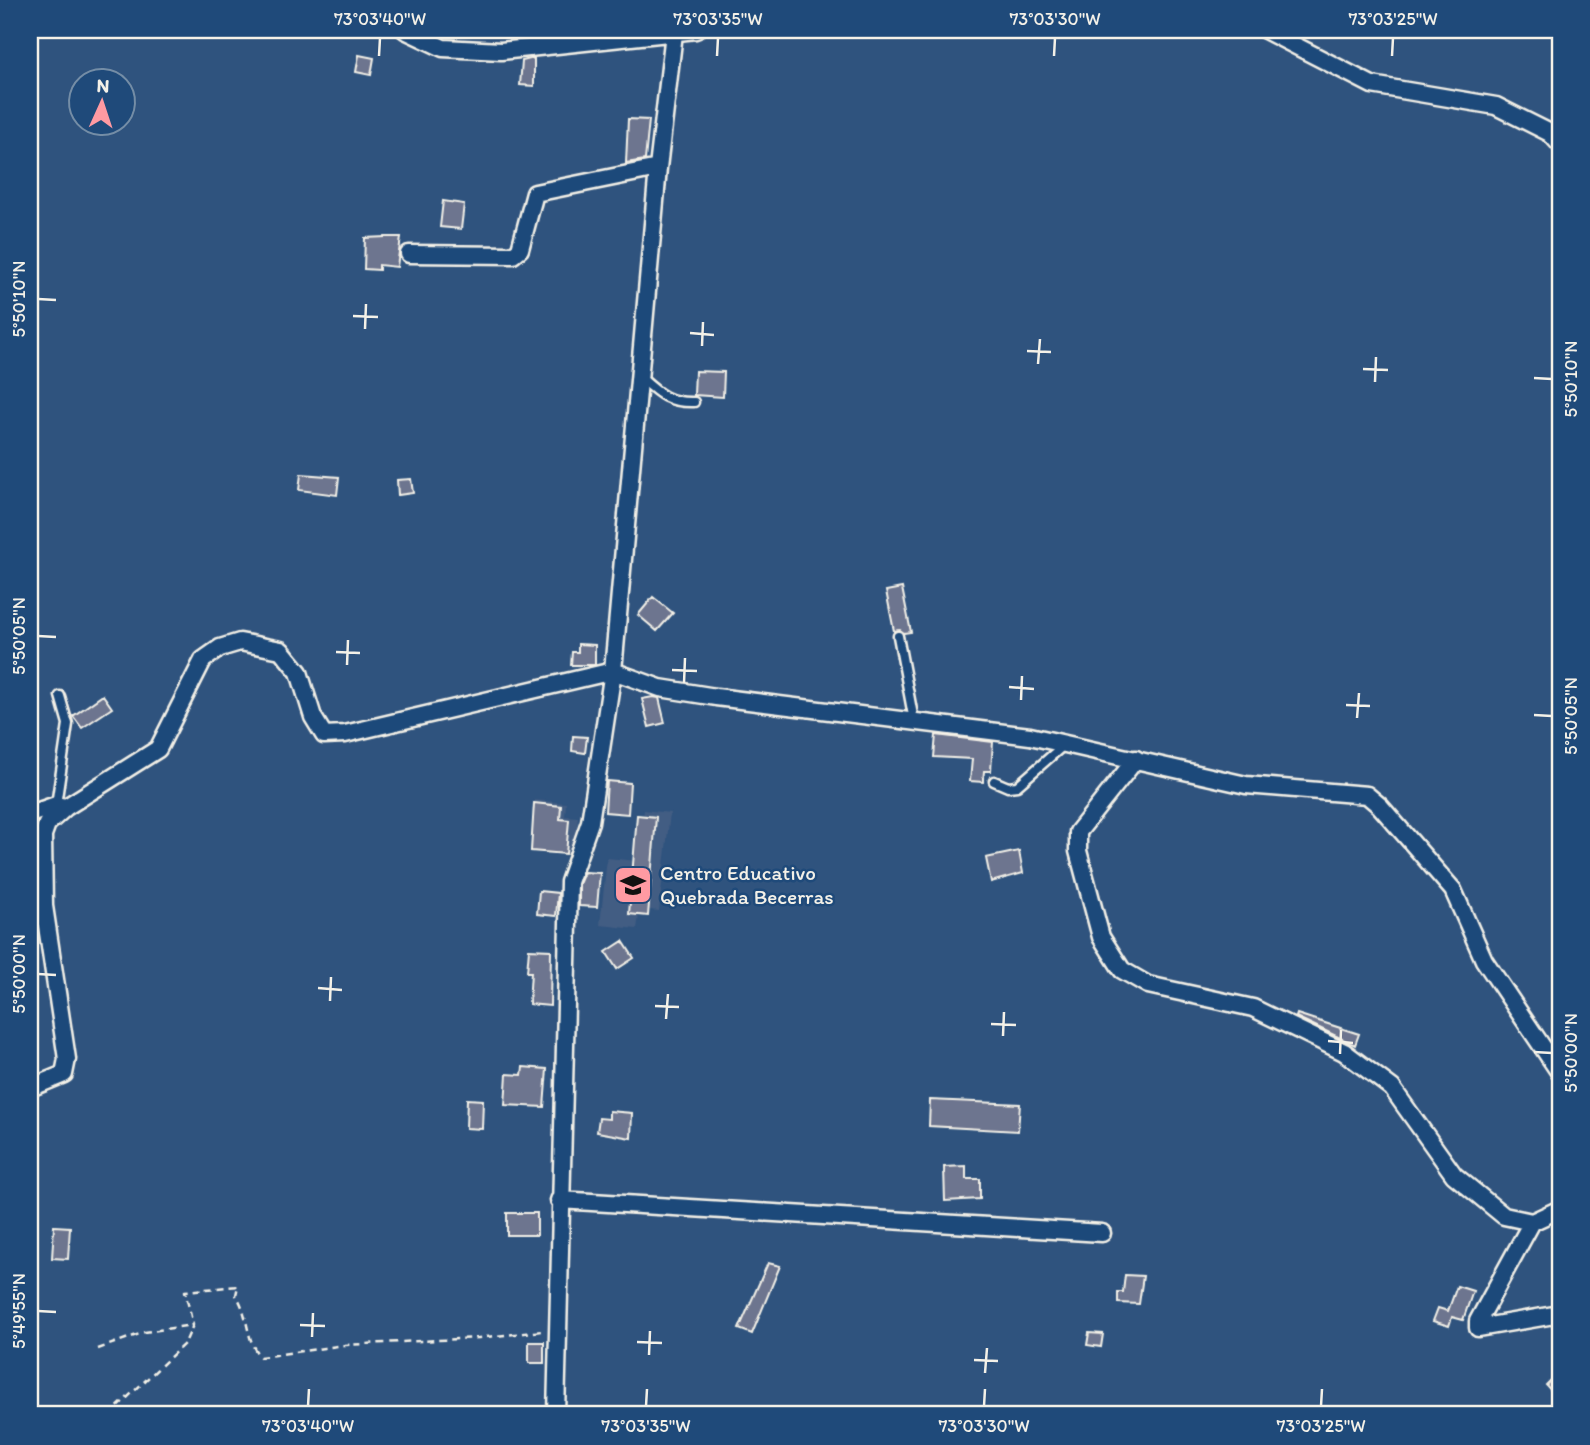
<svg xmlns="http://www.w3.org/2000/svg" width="1590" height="1445" viewBox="0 0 1590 1445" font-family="Itim,sans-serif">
	<rect width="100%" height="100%" fill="#2f537e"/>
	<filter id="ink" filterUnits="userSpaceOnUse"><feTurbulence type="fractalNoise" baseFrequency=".0143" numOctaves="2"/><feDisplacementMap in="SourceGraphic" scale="14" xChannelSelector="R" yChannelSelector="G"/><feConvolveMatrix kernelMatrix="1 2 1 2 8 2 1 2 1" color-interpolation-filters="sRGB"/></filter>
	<g filter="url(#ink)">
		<!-- built -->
		<path fill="#425d83" d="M535 800 566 803 565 816 578 817 574 855 530 851Z
			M644 810 670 813 659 911 640 909 637 929 600 925 607 858 638 861Z"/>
		<!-- building -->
		<path fill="#6d758f" stroke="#f4f1e8" stroke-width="2" d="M359 55 374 58 371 75 356 72Z
			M534 58V86L520 85 522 61Z
			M628 119 649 120 645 160 626 163Z
			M443 201 464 204 461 229 440 227Z
			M386 237H401L397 267 379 265V270L364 269 365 238Z
			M695 371 724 372 723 397 694 395Z
			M301 474 339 477 337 495 299 490Z
			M411 479 413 493 398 495 397 480Z
			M902 588 911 632 904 633 900 630 894 631 886 591Z
			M653 597 673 613 657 631 638 615Z
			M578 644 595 645V665H571L572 652H578Z
			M103 695 112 708 82 728 73 716Z
			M653 697 659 698 665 723 649 727 642 699Z
			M936 735 993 742 991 771H984L983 782 970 781 972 759 934 757Z
			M573 736 587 737 585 753 572 751Z
			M607 781 630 783 628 814 605 812Z
			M534 803 561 806 560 819 569 820 566 854 531 851Z
			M637 815 656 817 648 916 629 914Z
			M1019 851 1023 873 991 882 986 858Z
			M584 872 600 873 597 907 579 906V884Z
			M539 891 558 893 556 916 537 914Z
			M623 941 634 958 617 969 606 952Z
			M529 949 551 950 550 1006 529 1004 531 972H527Z
			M1297 1014 1359 1034 1355 1045 1296 1017Z
			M523 1067 547 1069 544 1107 505 1105 507 1074 522 1075Z
			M467 1099 483 1100 482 1129 466 1128Z
			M930 1100 1020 1104 1018 1131 929 1126Z
			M609 1111 632 1113 631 1138 597 1132 599 1118 609 1119Z
			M966 1166V1179H980V1199L945 1201 944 1167Z
			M507 1213H537V1235H507Z
			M54 1226 70 1227 68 1259 52 1258Z
			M768 1263 780 1266 752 1334 739 1329Z
			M1125 1275 1143 1276 1139 1304 1118 1303V1292H1123Z
			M1457 1286 1473 1291 1463 1320 1452 1317 1449 1326 1433 1321 1438 1308 1448 1311Z
			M1089 1333 1103 1334 1101 1347 1087 1345Z
			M529 1342H544V1363H529Z
			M1560 1371V1389L1554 1394 1546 1385Z"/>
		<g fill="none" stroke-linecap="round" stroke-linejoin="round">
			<defs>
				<path id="lane" d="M639 376C658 393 667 403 694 402
					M898 636 914 721
					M994 781 1008 787 1017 786 1065 744
					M56 805 68 724 60 696
					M30 909 44 906"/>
				<path id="street" d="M405 30 443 48 501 51 696 30
					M1265 30 1372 85 1496 106 1550 133 1560 144
					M409 254 513 255 520 249 535 193 658 168
					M1136 759 1078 832V851L1101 937 1122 970 1148 985 1253 1008 1344 1052 1392 1088 1454 1175 1504 1216 1532 1222
					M30 814 56 805 66 807
					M30 1088 64 1074 67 1059 44 906 43 835 47 824 66 807 158 749 203 660 220 648 240 642 281 650 299 672 313 717 324 735 345 734 613 671 660 688 716 697 1030 736 1246 785 1367 795 1380 806 1453 890 1484 960 1560 1073
					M559 1200 1102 1233
					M1560 1209 1532 1222 1478 1321V1328L1560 1314
					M556 1415 569 882 590 822 613 671 658 168 674 33"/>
			</defs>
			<!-- lane casing -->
			<use href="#lane" stroke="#f4f1e8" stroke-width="13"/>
			<!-- street casing -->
			<use href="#street" stroke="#f4f1e8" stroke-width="21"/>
			<!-- path -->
			<path stroke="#f4f1e8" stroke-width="2.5" stroke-dasharray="7 5" stroke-linecap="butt" d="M98 1349 145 1332 193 1325
				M109 1415 185 1343 193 1325 185 1291 238 1286 236 1295C249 1314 245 1339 260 1357L345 1345 478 1338 542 1331"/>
			<!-- lane -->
			<use href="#lane" stroke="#1f4a7a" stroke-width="8"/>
			<!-- street -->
			<use href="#street" stroke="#1f4a7a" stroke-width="16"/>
		</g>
	</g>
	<!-- ticks -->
	<path fill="none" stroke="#f4f1e8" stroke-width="2.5" d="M379 56 380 38M717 56 718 38M1054 56 1055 38M1392 56 1393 38M38 299 56 300M353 316 378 317M365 329 366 304M690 333 714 335M702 346 703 322M1027 351 1051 352M1038 364 1040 339M1363 369 1388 370M1534 378 1552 379M1375 382 1376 357M38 636 56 637M336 652 360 653M347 665 348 640M672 670 697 671M684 683 685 658M1009 687 1034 689M1021 700 1022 676M1346 705 1370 706M1534 715 1552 716M1357 718 1359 693M38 974 56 975M318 988 342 990M330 1001 331 977M655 1006 679 1007M666 1019 668 994M991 1024 1016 1025M1003 1036 1004 1012M1328 1041 1353 1043M1534 1052 1552 1053M1340 1054 1341 1030M38 1311 56 1312M300 1325 325 1326M312 1337 313 1313M637 1342 662 1343M649 1355 650 1331M974 1360 998 1361M985 1373 987 1348M308 1406 309 1389M646 1406 647 1389M984 1406 985 1389M1321 1406 1322 1389"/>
	<!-- icons -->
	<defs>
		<symbol id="school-square" viewBox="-11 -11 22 22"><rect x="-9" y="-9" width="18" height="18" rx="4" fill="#ff9aa2" stroke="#1f4a7a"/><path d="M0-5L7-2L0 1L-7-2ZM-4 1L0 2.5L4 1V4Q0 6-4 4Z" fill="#111"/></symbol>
	</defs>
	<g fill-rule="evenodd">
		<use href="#school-square" x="611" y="863" width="44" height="44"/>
	</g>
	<g text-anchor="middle" stroke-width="5" stroke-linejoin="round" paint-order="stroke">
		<!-- poi labels -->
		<g font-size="21" fill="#f4f1e8" stroke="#1f4a7a" text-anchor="start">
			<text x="660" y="880">Centro Educativo<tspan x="660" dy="24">Quebrada Becerras</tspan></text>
		</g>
	</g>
	<!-- margin -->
	<rect width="1590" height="1445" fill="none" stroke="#1f4a7a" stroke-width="77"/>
	<!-- north arrow -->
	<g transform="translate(102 102) rotate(3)"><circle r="33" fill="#1f4a7a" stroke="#748da6" stroke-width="2"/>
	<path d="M0-5L12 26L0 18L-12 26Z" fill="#ff9aa2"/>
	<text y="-10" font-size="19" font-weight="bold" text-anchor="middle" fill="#f4f1e8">N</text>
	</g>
	<rect x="38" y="38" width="1514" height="1368" fill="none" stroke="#f4f1e8" stroke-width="2.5"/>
	<g font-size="18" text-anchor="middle" fill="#f4f1e8">
		<text x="380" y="25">73°03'40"W</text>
		<text x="718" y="25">73°03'35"W</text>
		<text x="1055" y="25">73°03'30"W</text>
		<text x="1393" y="25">73°03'25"W</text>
		<text transform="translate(19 299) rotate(-90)" y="6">5°50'10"N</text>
		<text transform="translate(1571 379) rotate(-90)" y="6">5°50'10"N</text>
		<text transform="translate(19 636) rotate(-90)" y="6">5°50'05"N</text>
		<text transform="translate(1571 716) rotate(-90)" y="6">5°50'05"N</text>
		<text transform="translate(19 974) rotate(-90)" y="6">5°50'00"N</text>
		<text transform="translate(1571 1053) rotate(-90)" y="6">5°50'00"N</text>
		<text transform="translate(19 1311) rotate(-90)" y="6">5°49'55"N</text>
		<text x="308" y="1432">73°03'40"W</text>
		<text x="646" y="1432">73°03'35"W</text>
		<text x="984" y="1432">73°03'30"W</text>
		<text x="1321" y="1432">73°03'25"W</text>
	</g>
</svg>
